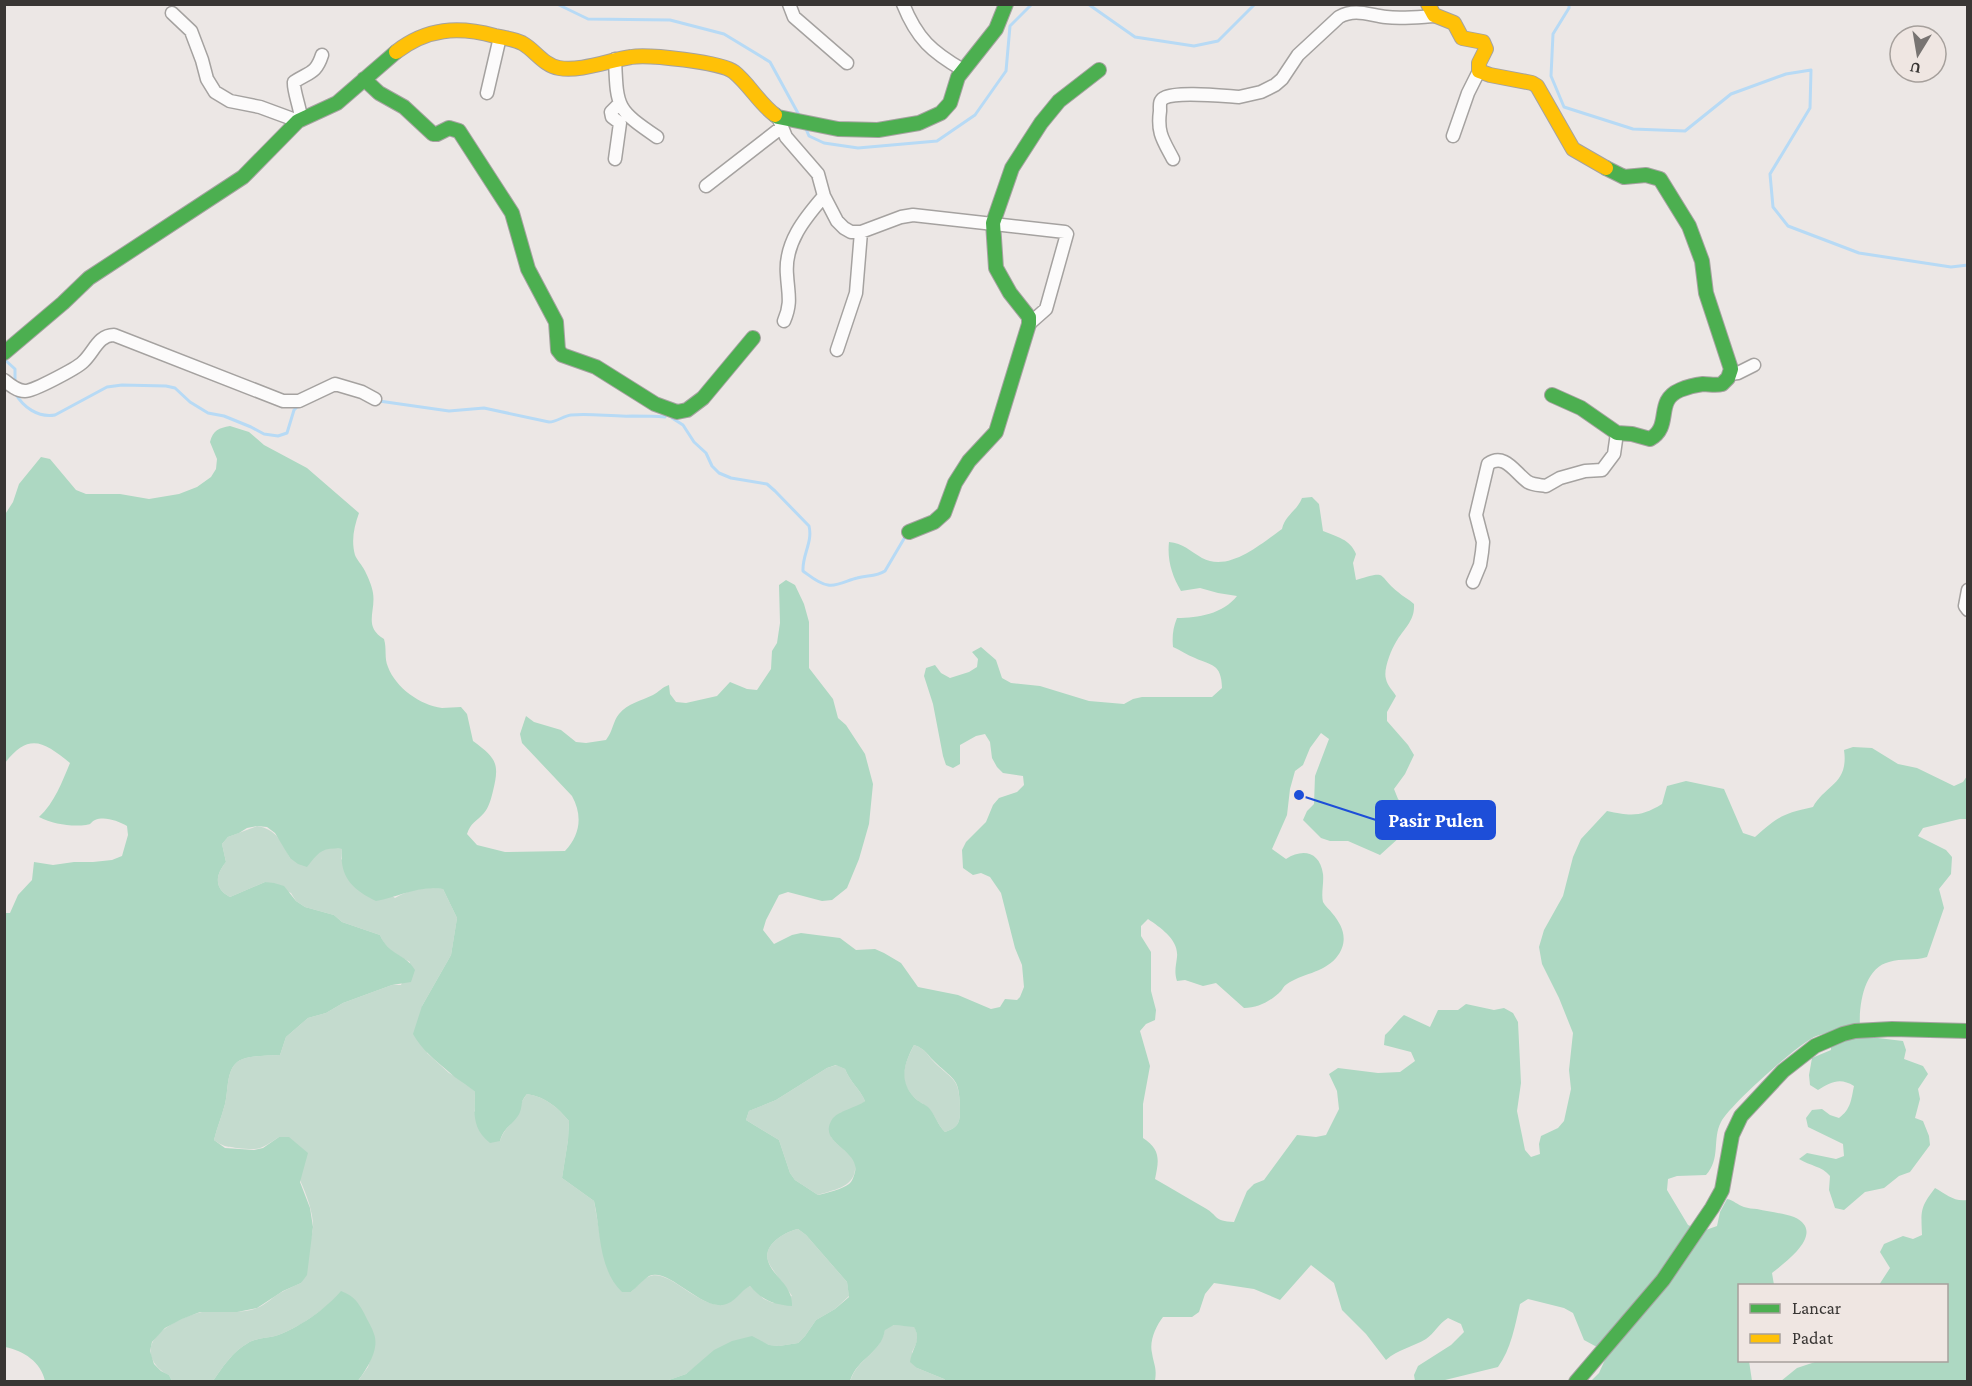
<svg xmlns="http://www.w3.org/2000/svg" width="1972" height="1386" viewBox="0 0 1972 1386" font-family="'Crimson Pro',serif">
	<rect width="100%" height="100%" fill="#ece7e5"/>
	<!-- green -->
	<path fill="#c4dbce" d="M257 826C276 829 282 842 290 858L319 852 328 847 342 849 341 859 395 898C409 889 426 886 443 889L457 918 451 955 422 1006 427 1053 449 1073 466 1083 475 1092 474 1111 500 1141C504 1128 511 1126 516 1116 520 1108 521 1101 527 1094 546 1097 557 1107 569 1121L568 1140 562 1178 594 1201 601 1241 631 1292C636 1288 642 1280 648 1277 668 1266 699 1310 724 1304 735 1302 740 1290 750 1286L764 1299 773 1303 792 1296C787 1288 771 1269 768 1261 763 1244 785 1232 798 1229L806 1235 847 1282 849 1296 835 1309 816 1320 805 1336 798 1343 779 1346 769 1345 752 1337 700 1363 686 1374 666 1381H358L368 1367 374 1348 342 1292C327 1308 296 1330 275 1336 267 1338 256 1338 248 1343 233 1351 222 1368 213 1381H172L169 1375C160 1371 155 1366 151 1356 145 1333 184 1316 202 1312 220 1309 240 1315 257 1308 265 1305 273 1297 280 1293 287 1289 294 1286 301 1283 308 1267 308 1265 309 1247 310 1241 312 1235 313 1229 315 1203 290 1160 279 1137 259 1150 261 1150 237 1148 225 1146 224 1147 214 1140 217 1127 222 1116 225 1104 229 1090 225 1065 243 1059 254 1055 269 1056 280 1055L286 1037 308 1018 326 1013 343 1003 392 985H401L410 962C396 954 386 950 380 935L342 922 334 915 305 907 296 901 291 893 265 882 230 897C214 889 215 875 226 862L222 844 228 837Z
		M914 1045C926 1049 927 1055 935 1063 954 1081 959 1078 960 1107 960 1121 960 1127 945 1132 937 1124 936 1116 929 1109 925 1104 918 1102 914 1097 897 1080 905 1063 914 1045Z
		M837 1065 845 1069C850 1082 860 1089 865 1101L858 1107 840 1113 831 1137C837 1145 845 1150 852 1157 855 1161 856 1166 855 1170 853 1188 832 1190 818 1195L795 1180 790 1173 779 1140 746 1120 749 1111 776 1100 827 1068Z
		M894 1325 914 1326C919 1336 918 1342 912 1352L917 1368 944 1379 946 1381 850 1382C857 1358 881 1354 885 1329Z"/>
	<!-- forest -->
	<path fill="#add8c2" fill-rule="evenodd" d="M230 426 249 432 264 445 307 468 359 513C354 527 351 540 355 555 357 560 362 565 365 571 368 577 372 586 373 593 376 612 363 626 384 639 387 649 384 658 388 667 396 688 420 705 442 708 448 708 455 707 461 707L467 714 473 741C496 758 500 763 493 791 491 799 489 807 484 813 476 822 471 822 467 834L477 845 505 852 565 851C580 835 583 816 572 796L522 743 520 734 526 716 534 722 561 730 576 742 586 743 606 740C613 731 613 721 619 714 628 703 641 701 653 695 659 692 662 687 669 685L670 694 676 702 686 703 717 696 730 682 747 689 757 690 771 669 772 651 777 643 780 623 779 585 786 580 795 585 804 604 809 622V668L833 699 838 718 846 725 865 754 873 784 869 824 859 859 847 888 832 900 822 901 788 892 779 895 766 920 763 930 774 944 792 935 801 933 840 938 856 950 875 949 884 953 901 963 918 987 958 995 991 1009 1000 1007 1005 999 1017 1000 1020 997 1024 987 1022 965 1015 948 1001 893 990 877 981 873 973 875 963 868 962 850 966 842 986 822 993 805 999 798 1017 792 1024 785 1023 776 1003 773 997 767 992 758 990 742 985 734 976 736 960 745V764L953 768 946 765 943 756 933 704 924 676 926 668 935 665 941 673 950 678 969 672 977 667 978 659 972 652 981 647 996 660 1002 678 1011 683 1040 686 1089 701 1124 704 1133 699 1142 697H1212L1222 688C1221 663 1212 666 1195 658 1187 655 1180 650 1173 647 1172 636 1173 628 1177 618 1198 618 1223 614 1237 596L1218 593 1200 588 1181 591C1172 576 1167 560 1169 542 1183 543 1190 551 1202 558 1229 573 1262 543 1282 529 1285 515 1297 511 1302 498L1312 497 1319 504 1323 531C1337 537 1350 539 1356 554L1353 563 1356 580C1389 570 1376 574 1398 592 1403 597 1409 599 1414 604 1415 621 1404 628 1396 642 1391 650 1383 670 1386 679 1387 685 1393 691 1396 696L1387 712V721L1408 745 1414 755 1405 774 1394 789 1398 799 1412 815 1401 836 1380 855 1348 841H1330L1321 838 1303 820 1307 811 1314 804 1315 776 1329 739 1321 733 1310 748 1303 765 1295 771 1290 789 1287 815 1272 849 1286 859C1303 848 1320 852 1323 874 1324 883 1321 894 1323 902 1325 906 1330 910 1332 913 1344 927 1349 942 1336 958 1323 973 1301 974 1287 984 1283 987 1284 987 1281 991 1271 1001 1258 1008 1244 1008L1216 983 1203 986 1185 980 1177 981C1174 972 1176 966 1177 957 1179 940 1161 928 1148 919L1141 926V936L1151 952V991L1156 1010 1155 1020 1146 1024 1140 1031 1150 1066 1143 1104V1138C1161 1150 1159 1160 1155 1179 1172 1189 1188 1198 1205 1208 1219 1216 1213 1221 1234 1222L1247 1191 1254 1184 1264 1180 1297 1135 1316 1137 1326 1135 1339 1109 1337 1091 1329 1074 1338 1068 1378 1073 1400 1072 1415 1061 1411 1052 1384 1045 1385 1035C1392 1029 1396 1022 1404 1015L1430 1027 1438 1010H1458L1466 1004 1494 1010 1504 1008 1513 1013 1518 1022 1521 1083 1517 1111 1525 1150 1531 1157 1540 1154 1539 1144 1541 1136 1558 1128 1564 1121 1571 1089 1569 1070 1573 1033 1559 998 1542 964 1539 947 1544 930 1563 896 1573 857 1581 839 1607 811C1631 816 1641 817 1662 804L1667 786 1686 781 1724 789 1743 833 1755 837C1779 816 1782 814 1813 807 1825 785 1849 784 1844 750L1853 747 1872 748 1898 764 1917 768 1954 786 1963 782 1967 776V819H1960L1923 828 1918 836 1946 850 1952 857 1951 874 1939 889 1944 908 1927 957C1914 961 1902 958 1889 962 1862 968 1857 1013 1861 1036L1903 1041 1906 1050 1904 1059 1923 1066 1928 1074 1918 1089 1920 1099 1915 1118 1923 1121 1929 1136 1930 1145 1910 1172 1899 1176 1884 1188 1865 1192 1844 1210 1835 1208 1829 1190 1830 1176C1822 1166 1810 1166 1799 1159L1807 1153 1836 1159 1844 1156 1843 1144 1808 1127 1806 1118 1812 1110 1822 1109 1830 1115 1839 1118C1851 1109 1851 1100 1854 1086 1840 1077 1831 1082 1818 1090L1810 1085 1809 1075 1812 1058 1831 1050V1036L1827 1033C1823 1034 1818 1035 1814 1037 1796 1046 1730 1105 1721 1122 1712 1139 1721 1159 1706 1175L1677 1176 1668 1179 1667 1190 1688 1225 1703 1231 1717 1226 1720 1212 1727 1199C1734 1200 1737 1205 1744 1207 1748 1208 1753 1209 1757 1209 1769 1212 1783 1213 1794 1217 1827 1232 1786 1262 1772 1273L1774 1285 1740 1286V1360L1749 1361 1752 1381H1591L1599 1373 1608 1353 1584 1340 1573 1313 1564 1308 1528 1299 1520 1304C1515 1326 1511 1349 1498 1367L1441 1381H1415L1414 1375 1418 1366 1451 1345 1464 1332 1461 1324 1448 1318C1438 1324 1435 1333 1426 1339 1413 1347 1398 1349 1386 1360L1366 1334 1342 1310 1334 1283 1311 1265 1280 1300 1254 1289 1214 1283 1205 1294 1199 1312 1192 1317H1163C1156 1326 1149 1341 1152 1353 1154 1366 1157 1367 1155 1381H946L944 1379 917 1368 910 1362C912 1347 922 1341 914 1327L894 1325 885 1330C881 1354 857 1358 850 1381H666L686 1374 714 1350 732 1341 752 1336 769 1345 779 1346 798 1343 805 1336 816 1320 835 1309 849 1297 847 1282 806 1235 798 1229C785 1232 763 1244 768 1261 773 1277 793 1285 792 1306 774 1305 762 1300 750 1286 740 1291 735 1303 723 1305 699 1308 668 1267 649 1276 643 1280 636 1288 631 1292H622C598 1269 601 1231 594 1201L562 1178 568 1140 569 1121C557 1107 546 1097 527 1094 520 1102 523 1103 520 1112 515 1124 504 1126 500 1141L490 1143C472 1129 474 1113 475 1092 467 1084 457 1080 449 1072 435 1060 422 1050 413 1034L422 1006 451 955 457 918 443 889C418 885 399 897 376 901 352 890 339 876 342 849 322 847 319 852 307 867L298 864 290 858 275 833 267 827 257 826 247 828 239 833 228 837 222 844 226 862C215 875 214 889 230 897L265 882 274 883 284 886 296 901 305 907 334 915 342 922 380 935C389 956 405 953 415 970L411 982 392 985 343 1003 326 1013 308 1018 286 1037 280 1055C269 1056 254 1055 243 1059 225 1065 229 1090 225 1104 222 1116 217 1127 214 1140L225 1148 254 1150 263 1148 279 1137H289L308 1153 300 1182 310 1208 313 1227 307 1275 301 1283 283 1291 257 1308 237 1312H200L182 1319 165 1328 152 1342 150 1351 154 1364 161 1371 169 1375 172 1381H45C41 1362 24 1351 5 1347V913H10L18 895 32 880 34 862 53 865 74 862H93L112 860 122 856 128 835 127 826C118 821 105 816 95 820 89 823 93 824 86 825 71 827 53 824 39 817 55 802 62 782 70 763 44 742 29 732 5 763L4 516 13 502 19 484 41 457 50 459 76 490 86 494H120L149 499 179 494 197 487 211 477 216 469 217 459 210 442C213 430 219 428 230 426ZM914 1045C926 1049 927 1055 936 1063 955 1081 959 1078 960 1107 960 1121 960 1127 945 1132 937 1124 936 1116 929 1108 925 1104 918 1102 914 1097 898 1080 905 1062 914 1045ZM836 1065 845 1069C850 1082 860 1089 865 1101 856 1108 840 1110 833 1118 815 1143 860 1149 855 1172 854 1176 852 1182 849 1184 843 1189 826 1193 818 1195L795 1180 790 1173 779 1140 746 1120 749 1111 776 1100 827 1068Z
		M1935 1188C1946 1194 1954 1202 1967 1200V1381H1781L1797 1368 1818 1361 1946 1360V1286L1879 1285 1890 1268 1880 1252 1884 1244 1903 1236 1913 1239 1922 1235C1921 1210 1920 1208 1935 1188Z
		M341 1291C354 1296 358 1302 364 1313 367 1320 372 1327 374 1334 380 1350 366 1370 358 1381H213C222 1368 233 1351 248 1343 256 1338 267 1338 275 1336 296 1330 327 1308 341 1291Z"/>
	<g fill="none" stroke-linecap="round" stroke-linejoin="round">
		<!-- stream -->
		<path stroke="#b7daf5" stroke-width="3" d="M557 4 588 19 670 20 724 34 770 62 799 115
			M1088 4 1135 37 1194 46 1218 41 1255 4
			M1569 4V8L1553 34 1551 76 1564 107 1633 129 1685 131 1731 94 1786 74 1811 70 1810 108 1770 174 1773 207 1788 226 1859 253 1951 267 1968 265
			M806 129 809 136 824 143 858 148 937 141 975 115 1006 71 1010 26 1032 4
			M4 359 15 369V383
			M15 393C23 407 38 418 55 415L107 387 122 385 166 386 175 388 190 402 208 413 224 416 251 427 264 434 278 436 287 433 294 410 298 406
			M379 401 449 411 484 408 549 422C557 422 563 416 571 415 592 413 612 417 632 416 644 416 654 416 665 417
			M672 418 683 425 694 442 706 453 712 466 719 473 731 478 767 484 775 491 809 526C813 542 802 555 803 571 810 576 819 584 828 585 837 587 848 580 857 578 867 575 876 577 885 571L905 537"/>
		<defs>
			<path id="street" d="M789 4 794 17 847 63
				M903 4C917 39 932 52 963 70
				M172 13 191 31 202 60 207 79 215 92 230 101 260 107 298 121
				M615 59C617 108 616 109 657 137
				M487 93 500 37
				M778 117 786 137 818 174 824 196 837 221 844 228 851 232H861L901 217 913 215 1065 232 1067 234 1046 309 1029 324
				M301 118C300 107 293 90 294 82 309 72 316 74 322 55
				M1453 136 1468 93 1479 71
				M615 159 620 123 612 117 611 112 619 104
				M1173 159C1163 140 1157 133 1160 111 1160 105 1159 101 1164 98 1177 91 1223 96 1239 97L1261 92 1275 85 1282 79 1298 55 1339 17C1355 8 1369 15 1386 17 1401 19 1418 17 1434 16
				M706 186 782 127
				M784 321C792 303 788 293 787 275 784 243 805 218 824 196
				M837 350 856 293 861 232
				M1730 374 1738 373 1754 365
				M4 380C10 385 17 391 25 391 32 392 77 368 83 362 94 352 98 335 114 335L283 401H299L335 384 362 392 375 399
				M1473 582 1480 565 1482 552 1483 542 1476 515 1488 464C1505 452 1515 473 1528 482 1533 485 1540 485 1546 486L1560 478 1585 471 1602 470 1614 454 1617 433
				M1968 590 1965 606 1968 610"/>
			<path id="fast" d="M364 79 379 93 404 107 433 134H437L449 128 459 131 512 213 528 269 556 322 558 350 562 355 596 367 655 404 677 412 687 410 703 398 753 338
				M775 115 778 117 838 129 878 130 919 123 941 113 950 103 958 77 996 29 1006 4
				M4 353 63 303 89 278 243 177 298 121 337 103 396 52
				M1552 395 1581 408 1617 433 1632 434 1650 439C1673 426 1654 401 1680 390 1687 387 1695 385 1703 384 1710 384 1715 386 1722 384L1728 378 1731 369 1706 293 1702 261 1689 226 1660 179 1646 175 1624 177 1606 168
				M909 532 934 522 944 513 955 483 969 461 996 432 1029 324V317L1010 293 996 268 993 223 1012 168 1041 123 1059 101 1099 70
				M1576 1382 1663 1280 1712 1208 1722 1190 1732 1135 1741 1116 1783 1071 1815 1046 1843 1034 1855 1031 1892 1029 1968 1031"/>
			<path id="slow" d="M1428 4 1434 15 1454 23 1462 38 1483 42 1486 49 1479 63V71L1490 75 1532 83 1537 86 1573 149 1606 168
				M396 52C427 28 458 26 495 36 504 38 514 39 522 43 535 50 543 65 559 68 580 72 610 60 631 57 647 54 722 62 734 72 749 84 759 103 775 115"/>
		</defs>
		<!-- street casing -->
		<use href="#street" stroke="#a5a2a0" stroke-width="15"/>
		<!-- fast casing -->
		<use href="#fast" stroke="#a5a2a0" stroke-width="16"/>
		<!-- slow casing -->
		<use href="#slow" stroke="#a5a2a0" stroke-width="16"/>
		<!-- street -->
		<use href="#street" stroke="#fcfbfb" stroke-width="12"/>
		<!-- fast -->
		<use href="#fast" stroke="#4caf50" stroke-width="14"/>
		<!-- slow -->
		<use href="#slow" stroke="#ffc107" stroke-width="14"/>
	</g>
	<!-- callouts -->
	<path fill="none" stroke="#1d4ed8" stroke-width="2" d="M1299 795L1376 820"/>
	<circle fill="#1d4ed8" stroke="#efe6e2" stroke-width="2" cx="1299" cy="795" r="6"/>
	<rect fill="#1d4ed8" stroke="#1d4ed8" stroke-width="2" x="1376" y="801" width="119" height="38" rx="6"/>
	<g font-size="20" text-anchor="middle" font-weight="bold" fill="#fff">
		<text x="1436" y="827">Pasir Pulen</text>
	</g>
	<!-- border -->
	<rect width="1972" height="1386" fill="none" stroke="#393634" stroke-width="12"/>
	<!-- legend -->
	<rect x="1738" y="1284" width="210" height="78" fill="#efe6e2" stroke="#a6a09c" stroke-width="1.5"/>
	<rect x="1750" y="1304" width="30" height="9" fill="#4caf50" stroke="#a6a09c" stroke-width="1.5"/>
	<text x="1792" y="1314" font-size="18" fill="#393634">Lancar</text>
	<rect x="1750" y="1334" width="30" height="9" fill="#ffc107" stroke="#a6a09c" stroke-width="1.5"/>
	<text x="1792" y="1344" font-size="18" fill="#393634">Padat</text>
	<!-- north arrow -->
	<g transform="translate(1918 54) rotate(191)"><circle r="28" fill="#efe6e2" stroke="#a6a09c" stroke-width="1.5"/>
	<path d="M0-4.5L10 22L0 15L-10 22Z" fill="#787472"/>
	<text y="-9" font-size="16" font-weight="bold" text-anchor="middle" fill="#393634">U</text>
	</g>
</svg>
